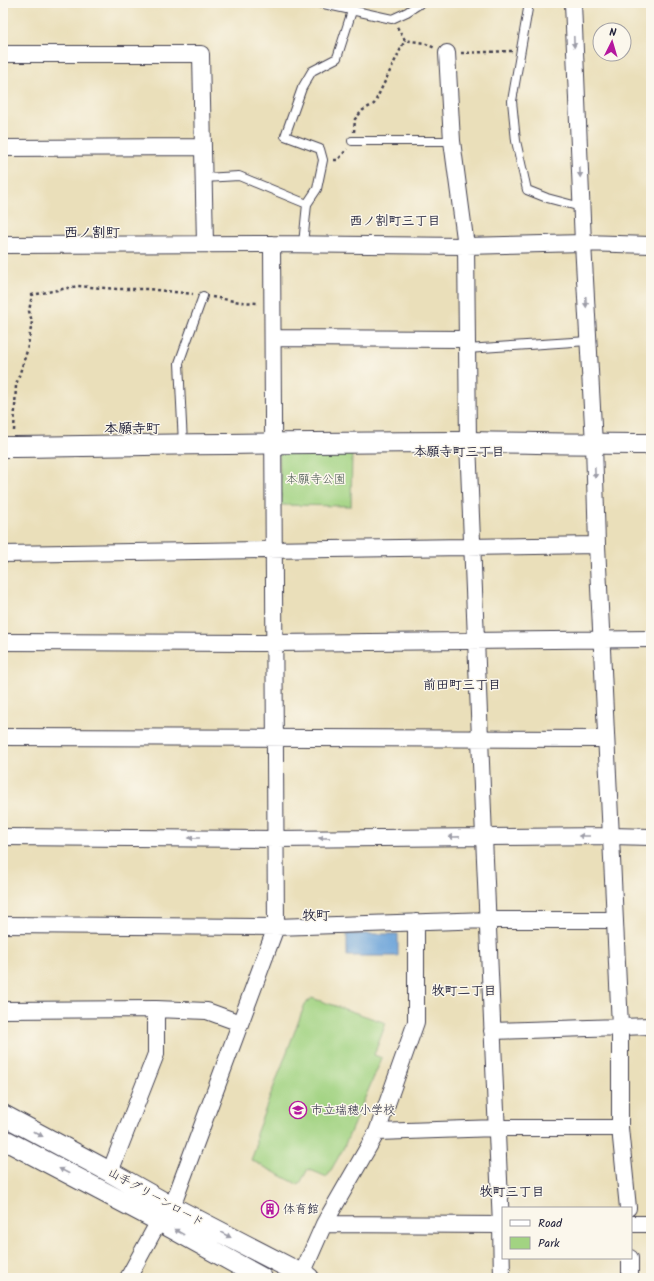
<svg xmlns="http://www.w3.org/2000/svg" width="654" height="1281" viewBox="0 0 654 1281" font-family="Kalam,'Klee One',sans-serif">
	<rect width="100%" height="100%" fill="#fbf7ec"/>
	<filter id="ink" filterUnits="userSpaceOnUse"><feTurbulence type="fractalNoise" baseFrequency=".025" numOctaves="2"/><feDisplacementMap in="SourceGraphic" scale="8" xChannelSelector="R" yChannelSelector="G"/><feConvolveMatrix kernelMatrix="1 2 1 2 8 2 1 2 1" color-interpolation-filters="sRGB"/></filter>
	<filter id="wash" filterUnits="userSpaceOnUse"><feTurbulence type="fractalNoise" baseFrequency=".012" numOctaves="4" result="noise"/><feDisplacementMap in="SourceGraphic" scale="16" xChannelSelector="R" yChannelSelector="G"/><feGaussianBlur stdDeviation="0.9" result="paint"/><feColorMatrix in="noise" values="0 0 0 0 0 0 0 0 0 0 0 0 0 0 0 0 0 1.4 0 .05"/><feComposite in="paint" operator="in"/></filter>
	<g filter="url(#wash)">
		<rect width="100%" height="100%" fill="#eadfba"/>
		<!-- green -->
		<path fill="#a2d382" stroke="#627a5e" d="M279 452H352L351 506 281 505Z
			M312 998 386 1023 374 1055 382 1058 343 1149 327 1177 308 1169 299 1185 251 1160 256 1147V1134L305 1004Z"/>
		<!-- water -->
		<path fill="#6aa3d9" stroke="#46628a" d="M347 934H398V956H347Z"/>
	</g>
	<g filter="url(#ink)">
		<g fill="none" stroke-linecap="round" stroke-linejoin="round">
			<defs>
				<path id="service" d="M319 3 392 19 407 12 421 3
					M529 3 512 101 516 141 527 190 547 198 581 207
					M352 141H452
					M204 178 239 176 307 204
					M303 244 307 204 317 189 323 160 320 149 285 136 302 88 312 71 337 58 352 11
					M467 349 588 341
					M183 444 179 363 203 296"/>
				<path id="minor" d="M573 3 583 243 594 444 597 545 620 1026V1128L628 1208
					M447 53 452 141 466 246 468 442 484 837 501 1225 502 1278
					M3 54H201L205 244
					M3 148 203 147
					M3 245 272 244 466 246 583 243 651 245
					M273 338 467 339
					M3 554 597 545
					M3 642 274 643 651 639
					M3 737 606 739
					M3 837 275 839 611 836 651 837
					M3 925 276 927 488 920H615
					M3 1010 156 1009 207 1011 240 1023
					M492 1031 651 1026
					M377 1132 497 1128H620
					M110 1172 156 1054V1009
					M324 1224 377 1132 416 1022V922
					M631 1224H651
					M630 1258V1278
					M302 1274 324 1224 503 1225
					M128 1278 159 1221 172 1207 276 927 272 244"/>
				<path id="tertiary" d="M3 447C158 445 313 442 469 442 529 443 590 444 651 444
					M3 1115 110 1172 172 1207 309 1278
					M3 1139 159 1221 262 1278"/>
			</defs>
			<!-- service casing -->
			<use href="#service" stroke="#403e4e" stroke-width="10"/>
			<!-- minor casing -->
			<use href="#minor" stroke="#403e4e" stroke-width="18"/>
			<!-- tertiary casing -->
			<use href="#tertiary" stroke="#403e4e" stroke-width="22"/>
			<!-- path -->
			<path stroke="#403e4e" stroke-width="2.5" stroke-dasharray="3 3" stroke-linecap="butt" d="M397 27 405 40 424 43 435 48
				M461 53 512 51
				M354 132 355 119 363 110 374 104 405 40
				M334 160H338L347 149
				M212 297 240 302 258 303
				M14 431 16 385 27 351 32 322 29 311 32 295 78 286 117 289H148L193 294"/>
			<!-- service -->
			<use href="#service" stroke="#fff" stroke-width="8"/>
			<!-- minor -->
			<use href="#minor" stroke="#fff" stroke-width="16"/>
			<!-- tertiary -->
			<use href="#tertiary" stroke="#fff" stroke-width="20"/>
		</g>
		<!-- one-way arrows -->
		<defs><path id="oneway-solid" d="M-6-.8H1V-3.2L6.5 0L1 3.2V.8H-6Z"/></defs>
		<g fill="#9c9ca7">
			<use href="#oneway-solid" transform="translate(574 42) rotate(88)"/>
			<use href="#oneway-solid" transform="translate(580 172) rotate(88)"/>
			<use href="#oneway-solid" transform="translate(586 302) rotate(87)"/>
			<use href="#oneway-solid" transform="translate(595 473) rotate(88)"/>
			<use href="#oneway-solid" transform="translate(584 836) rotate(180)"/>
			<use href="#oneway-solid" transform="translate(454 837) rotate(179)"/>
			<use href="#oneway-solid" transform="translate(194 838) rotate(-180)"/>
			<use href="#oneway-solid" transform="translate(324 838) rotate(179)"/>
			<use href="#oneway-solid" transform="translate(38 1134) rotate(28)"/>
			<use href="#oneway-solid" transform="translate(64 1171) rotate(-152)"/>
			<use href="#oneway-solid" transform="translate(179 1232) rotate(-151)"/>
			<use href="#oneway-solid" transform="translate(226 1235) rotate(27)"/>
		</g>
	</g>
	<!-- icons -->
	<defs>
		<symbol id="school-ring" viewBox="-11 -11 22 22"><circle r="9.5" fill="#fbf7ec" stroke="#b5179e" stroke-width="1.5"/><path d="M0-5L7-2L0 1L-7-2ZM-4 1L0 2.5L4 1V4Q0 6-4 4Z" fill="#b5179e"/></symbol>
		<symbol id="building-ring" viewBox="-11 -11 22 22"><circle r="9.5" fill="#fbf7ec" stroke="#b5179e" stroke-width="1.5"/><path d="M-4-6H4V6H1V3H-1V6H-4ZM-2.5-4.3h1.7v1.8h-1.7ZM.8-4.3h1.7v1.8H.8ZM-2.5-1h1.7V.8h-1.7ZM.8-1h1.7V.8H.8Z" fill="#b5179e"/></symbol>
	</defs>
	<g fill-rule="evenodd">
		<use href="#school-ring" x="288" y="1100" width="20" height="20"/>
		<use href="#building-ring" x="260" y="1199" width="20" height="20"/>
	</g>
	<g text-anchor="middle" stroke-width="3" stroke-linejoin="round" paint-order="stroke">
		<!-- park labels -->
		<g font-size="12" fill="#485750" stroke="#fbf7ec">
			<text x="316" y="483">本願寺公園</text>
		</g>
		<!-- poi labels -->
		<g font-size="12" fill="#22223b" stroke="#fbf7ec" text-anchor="start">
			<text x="311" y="1114">市立瑞穂小学校</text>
			<text x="283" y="1213">体育館</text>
		</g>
		<!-- street labels -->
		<g font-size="12" fill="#22223b" stroke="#fbf7ec">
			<text transform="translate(156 1197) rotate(29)" y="4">山手グリーンロード</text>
		</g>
		<!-- neighbourhood labels -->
		<g font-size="13" font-weight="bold" fill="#22223b" stroke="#fbf7ec">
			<text x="395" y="225">西ノ割町三丁目</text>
			<text x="459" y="456">本願寺町三丁目</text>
			<text x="462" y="689">前田町三丁目</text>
			<text x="464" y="995">牧町二丁目</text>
			<text x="512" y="1196">牧町三丁目</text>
		</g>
		<!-- quarter labels -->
		<g font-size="14" font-weight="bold" fill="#22223b" stroke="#fbf7ec">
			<text x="92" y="237">西ノ割町</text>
			<text x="132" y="433">本願寺町</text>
			<text x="316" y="920">牧町</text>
		</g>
	</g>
	<!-- margin -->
	<rect width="654" height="1281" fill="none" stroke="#fbf7ec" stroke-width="16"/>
	<!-- legend -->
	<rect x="502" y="1207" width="130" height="52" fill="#fbf7ec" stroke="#a4a2a5"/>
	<rect x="510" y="1220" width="20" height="6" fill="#ffffff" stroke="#a4a2a5"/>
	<text x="538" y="1227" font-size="12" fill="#22223b">Road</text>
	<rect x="510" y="1237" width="20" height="12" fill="#a2d382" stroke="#a4a2a5"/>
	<text x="538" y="1247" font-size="12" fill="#22223b">Park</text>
	<!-- north arrow -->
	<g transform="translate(612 42) rotate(5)"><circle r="19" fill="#fbf7ec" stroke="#a4a2a5"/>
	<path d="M0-3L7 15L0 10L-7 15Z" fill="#b5179e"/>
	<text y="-6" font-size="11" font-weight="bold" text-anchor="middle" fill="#22223b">N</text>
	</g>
</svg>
